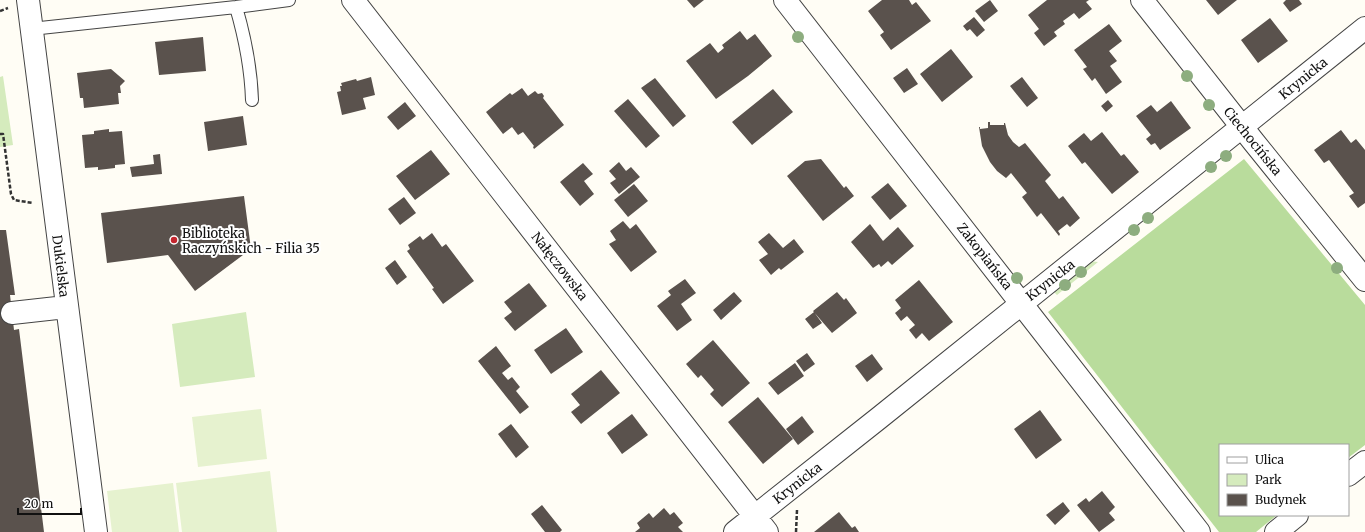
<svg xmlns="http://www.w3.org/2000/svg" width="1365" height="532" viewBox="0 0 1365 532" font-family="Merriweather,serif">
	<rect width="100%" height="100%" fill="#fffdf5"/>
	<!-- green -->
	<path fill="#d5ebbd" d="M3 76 13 145 0 147V77Z
		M1088 261 1098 262 1057 295 1052 290Z
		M246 312 255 377 180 387 172 324Z"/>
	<!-- forest -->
	<path fill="#b9dc9c" d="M1244 159 1365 305V445L1348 458V445H1220V515H1277L1256 532H1219L1048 312Z"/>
	<!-- pitch -->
	<path fill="#e6f2cf" d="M261 409 267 459 198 467 192 417Z
		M270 471 277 532H182L176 483Z
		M173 483 179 532H112L107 491Z"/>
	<!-- building -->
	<path fill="#5a524d" d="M687 0H704L694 8Z
		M882 0H909L912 5 916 2 931 21 891 50 880 35 884 32 868 11Z
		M990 0 998 11 984 22 975 11Z
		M1047 0H1089L1086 2 1092 9 1079 19 1074 13 1063 21 1065 24 1054 32 1057 36 1044 46 1034 33 1039 29 1028 15Z
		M1206 0H1237L1218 15Z
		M1286 0H1299L1302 4 1290 12 1283 3Z
		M974 17 985 30 977 37 970 29 967 31 963 26Z
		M1270 18 1288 41 1258 63 1241 40Z
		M1109 24 1122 41 1109 51 1117 61 1110 66 1122 82 1106 94 1095 78 1092 81 1083 69 1087 67 1074 50Z
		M740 31 747 40 755 34 772 56 748 76 716 99 686 61 710 43 718 53 724 48 722 45Z
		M203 37 206 71 159 75 155 42Z
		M951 49 973 77 942 102 920 74Z
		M907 68 918 84 904 93 893 78Z
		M111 69 125 81 120 86 121 93H118L119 104 84 108 83 98H80L77 73Z
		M371 77 375 95 363 98 366 109 342 115 337 92 341 91 340 86H342L341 83 356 79 357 81Z
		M1022 77 1038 98 1027 107 1010 86Z
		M655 78 686 116 673 127 641 88Z
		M522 88 528 96 535 91 538 94 542 93 544 96 543 98 564 125 534 149 533 147 534 146 523 132 518 135 512 127 503 134 486 112 510 93 512 95Z
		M773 89 793 112 752 145 732 122Z
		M628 99 660 136 646 148 614 111Z
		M1108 100 1113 106 1106 112 1101 106Z
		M1171 101 1191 128 1160 150 1155 143 1151 145 1146 139 1151 135 1136 116 1151 105 1157 112Z
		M405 102 416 116 398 130 387 117Z
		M243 116 247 145 208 151 204 122Z
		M988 122H990V125H1004V123H1005L1008 135 1013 142 1019 147 1025 143 1051 175 1045 181 1059 199 1063 196 1080 218 1070 227 1067 224 1058 231 1060 234 1059 236 1041 213 1037 217 1022 197 1027 193 1011 173 1006 178 997 171 990 162 982 146 979 127H980V129L988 128Z
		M109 129V132L122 131 125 164 115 165V168L98 170V167L85 168 82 135 94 134V131Z
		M1341 130 1351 143 1356 139 1365 150V203L1358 208 1349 196 1354 193 1329 160 1324 163 1314 150Z
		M1102 132 1121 156 1124 154 1139 172 1112 194 1085 162 1082 164 1068 146 1084 133 1091 141Z
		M431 150 450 174 415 200 396 176Z
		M160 154 162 174 132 177 130 167 154 164 153 155Z
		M821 159 844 188 846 186 854 196 823 221 787 176 805 161Z
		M619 162 626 171 631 167 640 177 619 194 610 183 616 179 609 171Z
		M583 163 593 174 584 181 594 194 580 206 560 182Z
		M888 183 907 206 890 220 871 197Z
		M634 184 648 201 628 217 614 200Z
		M244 196 251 249 195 291 168 255 107 263 101 213Z
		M404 197 416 213 400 225 388 209Z
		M623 221 630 229 636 224 657 252 631 272 609 244 616 240 610 231Z
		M870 224 883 241 898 227 914 246 892 265 888 261 881 267 879 264 873 268 851 242Z
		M0 230H6L15 295H10L14 330 19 329 44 532H0Z
		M432 233 442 247 446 244 474 281 443 304 432 289 434 288 407 251 410 249 408 245 420 236 423 240Z
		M769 233 783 248 794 239 804 252 781 270 779 268 771 275 759 260 768 254 758 242Z
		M395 260 407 277 397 285 385 268Z
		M685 279 696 293 681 304 692 320 677 331 657 306 671 295 668 291Z
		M919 280 953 322 929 341 922 333 916 339 909 330 915 325 907 316 901 321 895 313 901 308 895 300Z
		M529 283 547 306 515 331 504 318 512 312 504 302Z
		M734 292 742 301 721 320 713 310Z
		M837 292 844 300 846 298 857 313 832 333 813 311Z
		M814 312 822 323 813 329 805 319Z
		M566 328 583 352 551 374 534 350Z
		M713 340 750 383 722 407 710 394 714 390 701 375 698 378 686 364Z
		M496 346 511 366 502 373 508 380 512 377 520 387 516 391 529 407 520 414 478 361Z
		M807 353 815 364 804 372 796 361Z
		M872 354 883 369 867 382 855 366Z
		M795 363 804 376 778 395 768 383Z
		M601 370 620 393 581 424 571 412 580 405 571 394Z
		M758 397 793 439 763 464 728 422Z
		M1040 410 1062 440 1036 459 1014 429Z
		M632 414 648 435 622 454 607 433Z
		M802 416 814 432 798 445 786 429Z
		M511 424 529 447 516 458 498 434Z
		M1102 491 1115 507 1109 513 1115 520 1099 532 1077 505 1086 498 1089 502Z
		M1063 502 1070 511 1055 525 1046 515Z
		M542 505 562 530 560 532H545L531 514Z
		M664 508 670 515 674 512 683 523 678 527 683 532H635L640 528 637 523 649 513 653 518Z
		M839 512 852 528 855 526 859 532H814Z"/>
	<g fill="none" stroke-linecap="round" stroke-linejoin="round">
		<defs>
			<path id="lane" d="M236 7C245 38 251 68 252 100
				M31 29 236 7 289 0"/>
			<path id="street" d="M28 0 96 532
				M353 0 767 532
				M785 0 1199 532
				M1142 0 1253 141 1365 280
				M12 313 66 307
				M1348 475 1365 462
				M735 532 879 418 1365 28
				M1276 532 1297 515"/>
		</defs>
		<!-- lane casing -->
		<use href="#lane" stroke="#444" stroke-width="14"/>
		<!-- street casing -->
		<use href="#street" stroke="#444" stroke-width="24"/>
		<!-- path -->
		<path stroke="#333" stroke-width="2.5" stroke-dasharray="4 2" stroke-linecap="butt" d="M0 11 8 8
			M0 134H3L11 194 14 200 33 203
			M796 532 797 510"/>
		<!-- lane -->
		<use href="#lane" stroke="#fff" stroke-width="12"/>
		<!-- street -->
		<use href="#street" stroke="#fff" stroke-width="22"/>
	</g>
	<!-- trees -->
	<g fill="#8dad7f">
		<circle cx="798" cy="37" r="6"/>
		<circle cx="1187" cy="76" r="6"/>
		<circle cx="1209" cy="105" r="6"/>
		<circle cx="1226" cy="156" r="6"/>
		<circle cx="1211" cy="167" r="6"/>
		<circle cx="1148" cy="218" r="6"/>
		<circle cx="1134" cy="230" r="6"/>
		<circle cx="1337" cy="268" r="6"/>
		<circle cx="1081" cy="272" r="6"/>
		<circle cx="1017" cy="278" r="6"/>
		<circle cx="1065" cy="285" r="6"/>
	</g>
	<!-- markers -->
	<circle fill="#c4262e" stroke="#fff" stroke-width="1.5" cx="174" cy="240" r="4"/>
	<g text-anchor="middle" stroke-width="4" stroke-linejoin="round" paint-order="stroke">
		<!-- street labels -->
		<g font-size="13" fill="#111" stroke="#fff">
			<text transform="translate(1303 78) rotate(-39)" y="5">Krynicka</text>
			<text transform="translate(1253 141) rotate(51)" y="5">Ciechocińska</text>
			<text transform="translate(985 256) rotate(52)" y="5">Zakopiańska</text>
			<text transform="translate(61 266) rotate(83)" y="5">Dukielska</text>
			<text transform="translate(560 266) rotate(52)" y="5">Nałęczowska</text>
			<text transform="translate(1050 280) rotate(-38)" y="5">Krynicka</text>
			<text transform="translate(797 483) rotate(-38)" y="5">Krynicka</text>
		</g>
		<!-- poi labels -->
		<g font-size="13" fill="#111" stroke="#fff" text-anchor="start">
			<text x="182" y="238">Biblioteka<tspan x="182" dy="15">Raczyńskich - Filia 35</tspan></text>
		</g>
	</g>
	<!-- legend -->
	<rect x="1219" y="444" width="130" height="72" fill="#ffffff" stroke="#a0a0a0"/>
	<rect x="1227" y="457" width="20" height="6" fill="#ffffff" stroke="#a0a0a0"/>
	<text x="1255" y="464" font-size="12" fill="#111111">Ulica</text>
	<rect x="1227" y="474" width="20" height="12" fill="#d5ebbd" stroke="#a0a0a0"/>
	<text x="1255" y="484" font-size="12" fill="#111111">Park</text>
	<rect x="1227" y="494" width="20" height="12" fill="#5a524d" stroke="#a0a0a0"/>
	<text x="1255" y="504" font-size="12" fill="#111111">Budynek</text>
	<!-- scale -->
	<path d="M18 508v6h63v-6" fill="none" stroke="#111111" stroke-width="2"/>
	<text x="24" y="508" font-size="12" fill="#111111" stroke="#ffffff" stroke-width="3" paint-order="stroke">20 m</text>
</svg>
